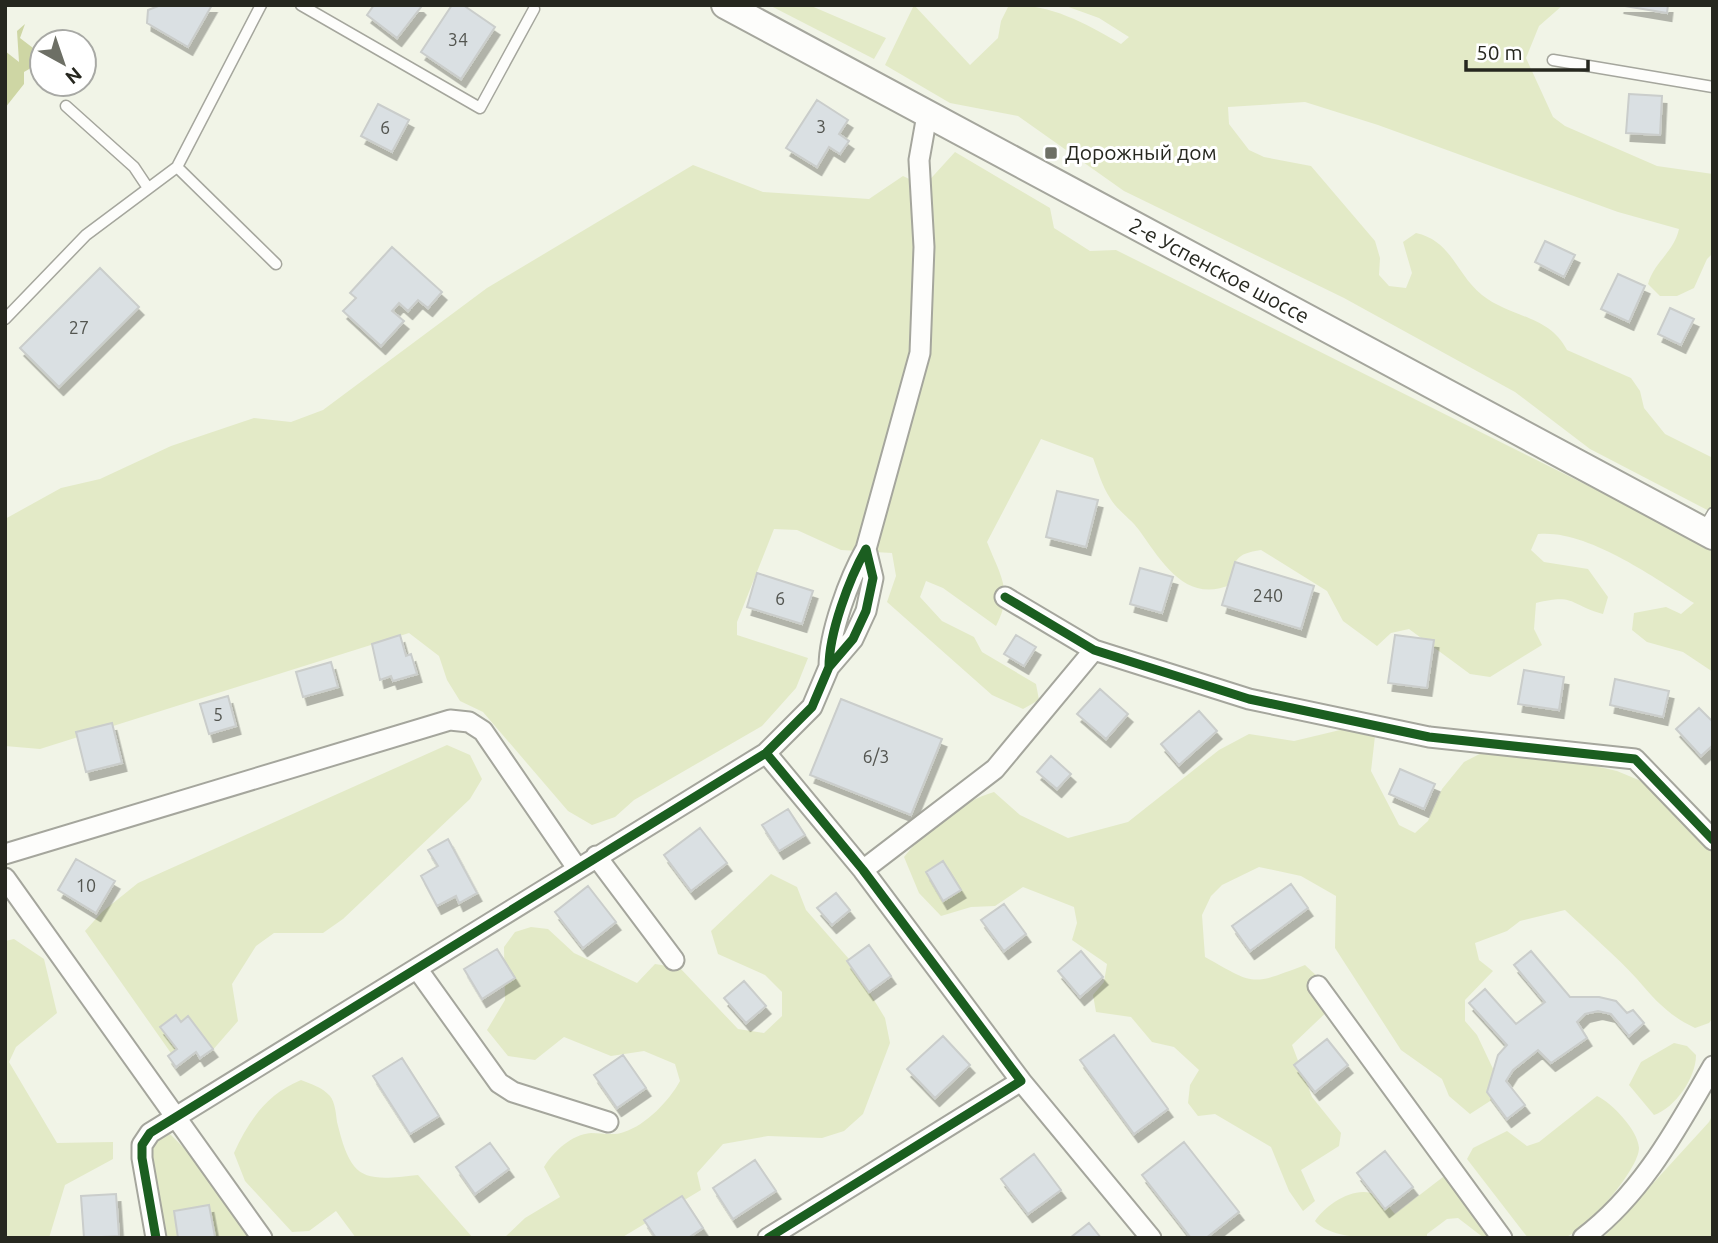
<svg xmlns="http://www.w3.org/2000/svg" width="1718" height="1243" viewBox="0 0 1718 1243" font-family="Ubuntu,sans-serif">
	<defs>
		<filter id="shadow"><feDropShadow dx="4.5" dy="8" stdDeviation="0" flood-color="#0004"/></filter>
	</defs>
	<rect width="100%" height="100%" fill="#f1f4e7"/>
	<!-- green -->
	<path fill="#e3eac7" d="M769 5H809L886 38 874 59Z
		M914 5 970 65 998 38 1001 21 1008 7C1045 0 1090 26 1121 44L1129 37 1099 18 1063 5H1563L1539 26 1526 58 1553 117 1565 126 1657 166 1713 174V253L1707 259 1694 288 1677 296H1660L1648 284C1654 262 1674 252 1679 229L1618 212 1378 125 1305 102 1228 107 1229 124 1249 150 1264 157 1311 166 1375 241 1380 258 1379 275 1389 286 1406 288 1412 273 1403 242 1416 233C1452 241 1456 274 1482 295 1511 318 1549 315 1567 350L1631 378 1640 391 1644 408 1665 434 1713 458V513L1590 449 1515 392 1344 298 1124 191 1018 116 950 103 885 65Z
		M955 152 1050 208 1054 228 1090 251 1116 250 1713 548V672L1683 652 1647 642 1632 630 1634 613 1666 607 1681 614 1694 603C1654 577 1586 529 1538 534L1531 550 1544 562 1588 569 1608 597 1603 614C1570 605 1575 593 1536 603L1534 629 1542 645 1490 677 1470 674 1409 629 1391 633 1377 646 1343 621 1327 591 1261 550C1236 554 1233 559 1232 584 1186 605 1162 562 1139 530 1131 519 1117 510 1110 498 1102 486 1098 471 1093 458L1041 439 987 542C1000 575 1014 592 996 626L943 588 926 581 920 597 942 621 974 637 982 652 1036 684 1039 700 1023 709 992 695 887 602 896 576 892 553 841 550 797 530 774 529 737 622V635L808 658 796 688 762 726 634 800 615 817 592 825 568 811 483 712 460 701 447 680 439 656 409 633 40 749 5 746V519L61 488 100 479 171 446 254 418 291 422 323 410 487 288 693 165 763 192 869 199 903 176 924 186Z
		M1361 725 1375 736 1371 771 1399 825 1415 833 1428 821 1442 789 1464 762 1499 744 1617 771 1665 791 1713 840V1018L1709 1023 1695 1028C1668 1015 1655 1000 1637 979 1615 955 1589 933 1565 910L1520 921 1507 931 1475 943 1479 960 1493 971 1465 1000V1021L1477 1035 1504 1092 1470 1114 1449 1096 1442 1079 1401 1050 1335 948 1336 896 1301 876 1259 867 1222 885 1211 896 1202 915 1205 957C1255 985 1250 986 1305 965L1318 977 1334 1005 1292 1045 1312 1097 1341 1133 1339 1146 1301 1170 1315 1201 1303 1211 1289 1191 1271 1147 1215 1114 1198 1116 1188 1103 1190 1085 1199 1070 1174 1047 1152 1042 1131 1017 1096 1012 1093 995 1104 982 1107 964 1072 940 1077 923 1074 907 1023 887 995 906 971 907 941 916 919 893 904 857C925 831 962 801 994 792L1020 815 1068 838 1128 822 1219 750 1249 734 1294 741Z
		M447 745 470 755 482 779 470 799 343 919 323 933H274L256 946 232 984 238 1021 211 1052 173 1056 85 931 102 912 138 883Z
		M771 874 797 887 806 910 849 959 885 1018 890 1043 863 1114 844 1131 822 1138 768 1136 723 1144 697 1173 701 1190 621 1238H504L525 1218 560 1197 544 1167C553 1152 572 1134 591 1133 602 1133 614 1136 624 1132 646 1125 669 1101 680 1081L675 1064 644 1051 611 1056 564 1037 535 1060 508 1056 487 1030 505 1000 504 947 515 932 531 927 548 929 574 953 637 983 655 964 680 968 738 1029 764 1033 782 1016V992L765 975 718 954 711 931Z
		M14 939 44 959 57 1013 16 1047 9 1062 57 1143 113 1142V1159L65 1185 49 1238H5V941Z
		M1674 1043 1687 1046 1696 1055C1696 1078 1675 1108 1654 1115L1629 1085 1641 1062Z
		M301 1080C311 1084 322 1087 330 1096 335 1102 336 1114 337 1122 351 1179 361 1182 418 1175L473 1238H356L336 1211 309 1231 292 1232 245 1181 234 1153C249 1120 267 1094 301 1080Z
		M1597 1096C1612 1103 1638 1130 1639 1148 1639 1169 1587 1230 1566 1237 1556 1241 1539 1238 1528 1238L1467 1159 1473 1148 1507 1131 1527 1146 1539 1142Z
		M1713 1114V1238H1603L1709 1122Z
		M170 1134 187 1151 249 1238H163L148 1145Z
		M1443 1177 1466 1183 1499 1238H1484L1458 1218 1447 1219 1427 1234V1238C1396 1238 1333 1243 1315 1221 1326 1204 1359 1182 1379 1197 1385 1201 1390 1209 1395 1214Z"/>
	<!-- water -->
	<path fill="#ced6a4" d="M25 24 20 38 33 48H42C42 61 35 66 24 72V84L5 108V51L19 62 17 31Z"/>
	<!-- building -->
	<path fill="#dae0e3" stroke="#cacdcb" stroke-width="2" filter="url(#shadow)" d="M161 5H212L188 47 147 23 148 10Z
		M374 5H419L421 7 397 38 367 15Z
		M452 5H463L495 27 461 79 421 52Z
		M1619 5H1668L1667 13Z
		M1629 94 1662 96 1660 135 1626 133Z
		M817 100 848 120 839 134 849 141 840 154 829 147 817 167 786 148Z
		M378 104 409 120 392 152 361 136Z
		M1545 241 1575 255 1564 277 1535 262Z
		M392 247 442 292 428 308 418 300 408 311 399 303 392 311 404 321 381 346 343 311 356 298 350 293Z
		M100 268 139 307 59 387 20 348Z
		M1618 274 1645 286 1629 322 1601 309Z
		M1670 308 1694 319 1681 345 1658 334Z
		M1057 491 1098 500 1086 547 1046 537Z
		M1235 562 1314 586 1301 629 1222 605Z
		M1140 568 1173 577 1162 613 1130 604Z
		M757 573 813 591 802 624 747 607Z
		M400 635 406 656 411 654 417 674 393 681 391 676 380 680 372 644Z
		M1016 635 1036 647 1024 666 1004 654Z
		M1395 635 1434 640 1427 688 1388 683Z
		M331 662 338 687 303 697 296 672Z
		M1524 670 1564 677 1559 710 1518 704Z
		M1615 679 1669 691 1663 717 1610 705Z
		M1100 689 1128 714 1106 739 1077 714Z
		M228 696 236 726 209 734 200 704Z
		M841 699 942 739 911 815 810 775Z
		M1699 708 1713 722V745L1701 756 1676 729Z
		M1199 711 1217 731 1179 765 1161 744Z
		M112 723 122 763 86 772 76 732Z
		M1051 756 1071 774 1057 789 1037 772Z
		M1400 769 1435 784 1424 809 1389 794Z
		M788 809 805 835 779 851 762 825Z
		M700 828 727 863 691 891 664 855Z
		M448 839 477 893 459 903 456 896 437 906 421 876 438 866 428 850Z
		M76 859 115 881 96 913 58 890Z
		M943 861 961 890 943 901 926 872Z
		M1291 884 1308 908 1250 951 1232 926Z
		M588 886 616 922 583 948 555 912Z
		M836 893 850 910 832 925 817 908Z
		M1004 904 1026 934 1004 951 981 920Z
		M869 945 891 976 869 992 847 961Z
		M497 949 515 978 482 999 464 969Z
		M1081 951 1103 977 1080 997 1058 971Z
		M1531 951 1570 997H1599L1616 1001 1627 1013 1633 1010 1644 1023 1629 1036 1611 1014 1598 1011 1585 1014 1577 1022 1587 1038 1551 1063 1538 1050 1513 1070 1506 1081 1525 1105 1507 1119 1487 1092 1498 1055 1507 1045 1469 1003 1485 989 1516 1024 1545 1002 1514 965Z
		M744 981 766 1006 746 1023 724 998Z
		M176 1015 181 1022 188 1016 213 1049 200 1058 196 1052 176 1067 168 1056 177 1049 160 1027Z
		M1114 1035 1168 1109 1134 1134 1080 1060Z
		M943 1036 970 1065 935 1098 907 1069Z
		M1327 1039 1348 1065 1315 1092 1294 1065Z
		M623 1055 646 1088 617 1108 594 1075Z
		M402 1058 439 1116 410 1134 373 1076Z
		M1184 1142 1239 1212 1206 1238H1191L1142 1175Z
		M490 1143 509 1169 475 1194 456 1167Z
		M1385 1151 1413 1187 1385 1209 1357 1173Z
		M1034 1154 1061 1190 1028 1214 1001 1179Z
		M755 1160 776 1191 733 1219 713 1188Z
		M116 1194 119 1236 84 1238 81 1196Z
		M682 1196 703 1228 688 1238H656L644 1220Z
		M209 1205 215 1237 178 1238 174 1211Z
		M1089 1223 1101 1238H1070Z"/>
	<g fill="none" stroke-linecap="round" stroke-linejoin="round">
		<defs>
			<path id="service" d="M301 5 480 108 534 9
				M1553 60 1713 87
				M66 106 134 167 148 188
				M177 167 276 264
				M5 319 86 235 177 167 261 5
				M1703 530 1713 513"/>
			<path id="minor" d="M866 549 920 353 924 247 919 160 927 115
				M1005 597 1094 650 1249 699 1429 737 1635 759 1713 840
				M766 753 863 870 1021 1081 768 1238
				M5 854 450 720 469 722 483 731 577 868
				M596 856 674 960
				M863 870 995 769 1094 650
				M5 878 262 1238
				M418 970 499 1083 513 1092 608 1122
				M1318 986 1502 1238
				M1021 1081 1151 1238
				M156 1238 142 1158V1145L150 1133 766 753 812 707 829 667 853 639 866 611 873 578 866 549C849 579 829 633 829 667
				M1583 1238C1642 1194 1677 1128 1713 1066"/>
			<path id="secondary" d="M725 5 1713 536"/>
		</defs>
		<!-- service casing -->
		<use href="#service" stroke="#a5a69d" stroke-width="13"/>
		<!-- minor casing -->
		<use href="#minor" stroke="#a5a69d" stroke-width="23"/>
		<!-- secondary casing -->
		<use href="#secondary" stroke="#a5a69d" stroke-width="30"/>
		<!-- service -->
		<use href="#service" stroke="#fdfdfb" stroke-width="10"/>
		<!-- minor -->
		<use href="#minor" stroke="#fdfdfb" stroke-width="19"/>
		<!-- secondary -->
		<use href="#secondary" stroke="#fdfdfb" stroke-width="26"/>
		<defs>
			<path id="cycleway" d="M1005 597 1094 650 1249 699 1429 737 1635 759 1713 840
				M766 753 863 870 1021 1081 768 1238
				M156 1238 142 1158V1145L150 1133 766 753 812 707 829 667 853 639 866 611 873 578 866 549C849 579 829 633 829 667"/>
		</defs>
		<!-- cycleway casing -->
		<use href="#cycleway" stroke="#fff" stroke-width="13"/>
		<!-- cycleway -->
		<use href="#cycleway" stroke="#1b5e20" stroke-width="9"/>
	</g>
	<!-- markers -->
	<rect fill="#6d6f65" stroke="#fff" stroke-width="2.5" x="1044" y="146" width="14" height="14" rx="3.5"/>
	<g text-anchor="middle" stroke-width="6" stroke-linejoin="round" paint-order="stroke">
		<!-- number labels -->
		<g font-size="18" fill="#535550">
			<text x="458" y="46">34</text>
			<text x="821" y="133">3</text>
			<text x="385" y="134">6</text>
			<text x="79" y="334">27</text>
			<text x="1268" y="602">240</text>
			<text x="780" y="605">6</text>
			<text x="218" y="721">5</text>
			<text x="876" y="763">6/3</text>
			<text x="86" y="892">10</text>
		</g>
		<!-- poi labels -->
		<g font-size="21" fill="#26271f" stroke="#fff" text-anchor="start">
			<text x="1065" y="160">Дорожный дом</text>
		</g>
		<!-- street labels -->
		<g font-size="21" fill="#26271f" stroke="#fff">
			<text transform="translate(1219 271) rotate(28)" y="7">2-е Успенское шоссе</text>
		</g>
	</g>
	<!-- border -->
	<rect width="1718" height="1243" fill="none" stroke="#26271f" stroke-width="14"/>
	<!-- north arrow -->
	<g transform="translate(63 63) rotate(140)"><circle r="33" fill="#ffffff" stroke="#a8a9a5" stroke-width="2"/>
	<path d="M0-5L12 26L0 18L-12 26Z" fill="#6d6f65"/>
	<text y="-10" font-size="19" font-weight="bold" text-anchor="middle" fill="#26271f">N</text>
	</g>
	<!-- scale -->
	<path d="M1466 60v10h122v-10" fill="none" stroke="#26271f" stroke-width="3.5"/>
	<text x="1476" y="60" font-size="21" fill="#26271f" stroke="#ffffff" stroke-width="5" paint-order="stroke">50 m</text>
</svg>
